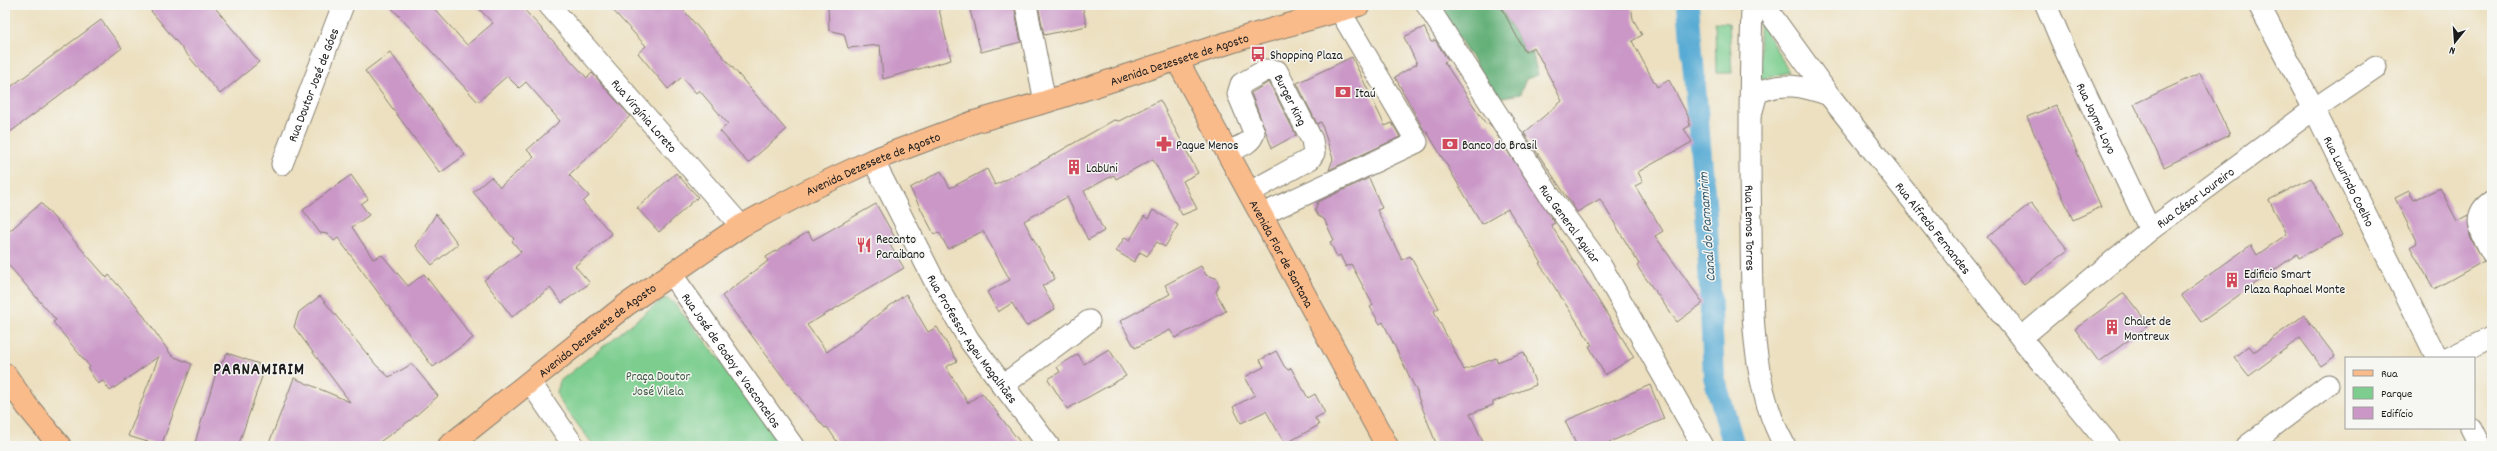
<svg xmlns="http://www.w3.org/2000/svg" width="2497" height="451" viewBox="0 0 2497 451" font-family="Dekko,sans-serif">
	<rect width="100%" height="100%" fill="#f6f6f2"/>
	<filter id="ink" filterUnits="userSpaceOnUse"><feTurbulence type="fractalNoise" baseFrequency=".025" numOctaves="2"/><feDisplacementMap in="SourceGraphic" scale="8" xChannelSelector="R" yChannelSelector="G"/><feConvolveMatrix kernelMatrix="1 2 1 2 8 2 1 2 1" color-interpolation-filters="sRGB"/></filter>
	<filter id="wash" filterUnits="userSpaceOnUse"><feTurbulence type="fractalNoise" baseFrequency=".012" numOctaves="4" result="noise"/><feDisplacementMap in="SourceGraphic" scale="16" xChannelSelector="R" yChannelSelector="G"/><feGaussianBlur stdDeviation="0.9" result="paint"/><feColorMatrix in="noise" values="0 0 0 0 0 0 0 0 0 0 0 0 0 0 0 0 0 1.4 0 .05"/><feComposite in="paint" operator="in"/></filter>
	<g filter="url(#wash)">
		<rect width="100%" height="100%" fill="#ece0c0"/>
		<!-- green -->
		<path fill="#7ccd8e" stroke="#4c7455" d="M1759 19 1789 72 1760 80Z
			M1715 22 1729 23 1732 73H1716Z
			M663 299H668L674 303 763 412 786 446H594L559 400 557 393 560 381Z"/>
		<!-- forest -->
		<path fill="#65b079" stroke="#40664a" d="M1437 5H1505L1501 8 1525 52H1532L1538 75 1526 79 1520 94 1498 98Z"/>
		<g fill="none" stroke-linecap="round" stroke-linejoin="round">
			<!-- canal -->
			<path stroke="#58abd4" stroke-width="22" d="M1688 5 1707 225 1714 377 1734 446"/>
		</g>
		<g id="blocks">
			<!-- building -->
			<path fill="#ca97c7" d="M146 5H213L259 62 220 94Z
				M389 5H431L467 45 493 23 475 5H520L587 78 592 73 630 116 569 175 589 196 583 202 612 234 575 266 590 283 562 303 550 288 512 317 484 280 521 252 512 241 514 239 473 192 491 177 500 187 534 157 527 150 560 121 526 82 519 88 507 76 478 102Z
				M608 5H679L786 130 748 163 720 131 728 124 699 90 696 93 682 77 668 89 638 53 646 46Z
				M828 5H938L951 60 883 79 880 45 848 48 844 34 829 30Z
				M989 5H1014L1021 42 981 52 970 10Z
				M1038 5H1082L1087 26 1044 35Z
				M1500 5H1631L1633 19 1642 35 1632 41 1657 87 1669 80 1688 116 1690 126 1684 129 1692 142 1638 172 1643 182 1635 186 1663 231 1655 236 1703 303 1677 322 1637 266 1639 264 1600 199 1577 212 1524 133 1562 101 1534 47 1525 52Z
				M101 20 122 48 5 136V91Z
				M1424 27 1431 42 1435 40 1448 60 1444 62 1486 124 1489 123 1555 223 1551 225 1634 357 1605 375 1589 346 1592 345 1539 263 1541 262 1508 209 1482 224 1427 132H1425L1395 77 1417 64 1404 37Z
				M390 52 465 155 440 173 365 71Z
				M1352 57 1385 126 1392 123 1400 137 1329 170 1333 159 1321 122 1317 124 1297 83Z
				M2200 73 2230 135 2164 167 2134 104Z
				M1269 82 1296 135 1272 148 1251 93Z
				M1160 100 1198 173 1183 181 1197 209 1182 215 1153 159 1116 179 1114 175 1084 191 1104 231 1088 240 1067 197 1024 221 1055 279 1042 286 1055 309 1026 326 1012 303 998 312 987 292 1010 280 983 231 948 249 939 232 934 234 910 188 941 171 950 188 987 169 995 185 1034 166 1114 120 1119 121Z
				M2056 105 2101 207 2073 220 2027 117Z
				M676 173 698 197 659 232 637 208Z
				M351 175 368 199 361 204 369 215 352 227 373 259 382 255 408 286 424 274 473 338 433 367 338 238 334 241 328 234 320 233 303 210Z
				M1369 178 1382 208 1377 210 1402 260 1410 256 1439 308 1434 311 1464 370 1496 358 1497 362 1524 352 1536 385 1493 402V405L1470 414 1485 446H1437L1417 394H1418L1383 322 1380 324 1370 307 1373 305 1351 264 1346 267 1340 255 1337 257 1330 242 1334 240 1324 219 1318 216 1315 210 1318 202Z
				M2311 178 2342 235 2299 258 2297 254 2201 322 2181 295 2251 245 2257 255 2287 234 2269 200Z
				M2440 188 2457 221 2468 215 2470 236 2484 261 2434 289 2410 247 2417 243 2395 198 2409 191 2414 200Z
				M41 203 107 278 109 275 136 305 172 356 192 364 161 446 128 436 159 356 110 391 103 381 98 384 88 369 90 367 53 322 56 320 5 261V235Z
				M2031 203 2068 250 2024 284 1987 237Z
				M876 204 897 241 890 245 904 268 807 325 827 352 906 294 928 332 937 327 957 361 946 367 968 403 982 393 1023 446H840L827 427 825 428 786 381 722 296 768 261 766 257 808 232 813 240Z
				M1153 210 1178 225 1165 247 1157 242 1147 256 1140 252 1134 262 1116 251 1125 237 1130 240 1144 216 1148 219Z
				M436 214 458 244 432 265 416 246Z
				M1201 266 1206 275 1216 278 1219 285 1216 292 1226 311 1175 338 1170 330 1135 348 1120 321 1170 294 1165 285Z
				M2124 293 2149 325 2099 362 2075 329Z
				M320 296 376 365 389 377 412 364 438 396 413 418 374 446H268L294 378 350 402 294 327 299 312Z
				M2304 315 2335 356 2321 366 2300 338 2249 376 2234 357 2249 346 2254 352Z
				M1109 349 1126 376 1067 409 1048 379 1060 372 1057 367 1078 354 1084 364Z
				M1276 351 1284 366 1288 370 1291 368 1308 398 1315 394 1325 413 1315 418 1319 425 1285 444 1266 411 1241 423 1233 407 1255 395 1245 377 1264 367 1260 360Z
				M227 353 259 364 258 366 265 368 238 446H194L216 373Z
				M1650 385 1664 419 1600 446H1577L1565 421Z"/>
		</g>
	</g>
	<g filter="url(#ink)">
		<use href="#blocks" fill-opacity="0" stroke="#847e6e" stroke-width="1"/>
		<g fill="none" stroke-linecap="round" stroke-linejoin="round">
			<defs>
				<g id="minor">
					<path id="s1" d="M549 5 741 226"/>
					<path d="M1026 5 1045 102"/>
					<path id="s2" d="M1427 5 1550 196 1600 264 1703 446"/>
					<path id="s3" d="M1752 5C1750 79 1749 153 1751 227 1752 298 1749 383 1785 446"/>
					<path id="s4" d="M1764 5 1829 95 2021 338 2110 446"/>
					<path id="s5" d="M2046 5 2066 52 2150 230"/>
					<path id="s6" d="M2259 5 2314 109 2437 358"/>
					<path d="M1752 111 1757 93C1782 81 1803 86 1829 95"/>
					<path id="s7" d="M1228 151C1238 147 1252 144 1254 132L1238 94 1241 84 1266 70 1277 71 1312 140 1314 153 1310 159 1250 192"/>
					<path id="s8" d="M873 160 935 282 969 340 1049 446"/>
					<path id="s9" d="M282 164 343 5"/>
					<path d="M2492 201C2469 216 2482 234 2492 253"/>
					<path d="M1261 215 1417 142 1340 11"/>
					<path id="s10" d="M672 275 793 446"/>
					<path id="s11" d="M2021 338 2150 230 2314 109 2376 67"/>
					<path d="M2449 358 2492 337"/>
					<path d="M530 382 574 446"/>
					<path d="M1002 386 1089 321"/>
					<path d="M2471 428 2480 446"/>
					<path d="M2247 446 2328 385"/>
				</g>
				<g id="major">
					<path id="s12" d="M1177 60 1387 446"/>
					<path d="M5 374 27 406 60 446"/>
					<path id="s13" d="M449 446 626 305 741 226 809 190 873 160 974 122 1045 102 1249 36 1359 5"/>
				</g>
			</defs>
			<!-- minor casing -->
			<use href="#minor" stroke="#847e6e" stroke-width="23"/>
			<!-- major casing -->
			<use href="#major" stroke="#847e6e" stroke-width="24"/>
			<!-- minor -->
			<use href="#minor" stroke="#fff" stroke-width="21"/>
			<!-- major -->
			<use href="#major" stroke="#fabb8b" stroke-width="22"/>
		</g>
	</g>
	<!-- icons -->
	<defs>
		<symbol id="bus-bare" viewBox="-9 -9 18 18"><path d="M-5-6H5V4H4V6H2V4H-2V6H-4V4H-5ZM-3.5-4V0h7V-4ZM-3.5 1.2v1.5H-2V1.2ZM2 1.2v1.5H3.5V1.2Z" fill="#d1495b" stroke="#f6f6f2" stroke-width="2.5" paint-order="stroke"/></symbol>
		<symbol id="bank-bare" viewBox="-9 -9 18 18"><path d="M-6-4H6V4H-6ZM0-2.3a2.3 2.3 0 1 0 0 4.6a2.3 2.3 0 1 0 0-4.6Z" fill="#d1495b" stroke="#f6f6f2" stroke-width="2.5" paint-order="stroke"/></symbol>
		<symbol id="pharmacy-bare" viewBox="-9 -9 18 18"><path d="M-2-6h4v4h4v4h-4v4h-4v-4h-4v-4h4Z" fill="#d1495b" stroke="#f6f6f2" stroke-width="2.5" paint-order="stroke"/></symbol>
		<symbol id="building-bare" viewBox="-9 -9 18 18"><path d="M-4-6H4V6H1V3H-1V6H-4ZM-2.5-4.3h1.7v1.8h-1.7ZM.8-4.3h1.7v1.8H.8ZM-2.5-1h1.7V.8h-1.7ZM.8-1h1.7V.8H.8Z" fill="#d1495b" stroke="#f6f6f2" stroke-width="2.5" paint-order="stroke"/></symbol>
		<symbol id="restaurant-bare" viewBox="-9 -9 18 18"><path d="M-5-6h1v4h1v-4h1v4h1v-4h1v5L-1.5 .5V6h-2V.5L-5-1ZM5-6V6H3V1.5H1.5Q1.5-4 5-6Z" fill="#d1495b" stroke="#f6f6f2" stroke-width="2.5" paint-order="stroke"/></symbol>
	</defs>
	<g fill-rule="evenodd">
		<use href="#bus-bare" x="1247" y="43" width="22" height="22"/>
		<use href="#bank-bare" x="1332" y="81" width="22" height="22"/>
		<use href="#pharmacy-bare" x="1153" y="133" width="22" height="22"/>
		<use href="#bank-bare" x="1439" y="133" width="22" height="22"/>
		<use href="#building-bare" x="1063" y="156" width="22" height="22"/>
		<use href="#restaurant-bare" x="853" y="234" width="22" height="22"/>
		<use href="#building-bare" x="2221" y="269" width="22" height="22"/>
		<use href="#building-bare" x="2101" y="316" width="22" height="22"/>
	</g>
	<g text-anchor="middle" stroke-width="3" stroke-linejoin="round" paint-order="stroke">
		<!-- poi labels -->
		<g font-size="13" fill="#1c1c1c" stroke="#f6f6f2" text-anchor="start">
			<text x="1270" y="59">Shopping Plaza</text>
			<text x="1355" y="97">Itaú</text>
			<text x="1176" y="149">Pague Menos</text>
			<text x="1462" y="149">Banco do Brasil</text>
			<text x="1086" y="172">LabUni</text>
			<text x="876" y="243">Recanto<tspan x="876" dy="15">Paraibano</tspan></text>
			<text x="2244" y="278">Edificio Smart<tspan x="2244" dy="15">Plaza Raphael Monte</tspan></text>
			<text x="2124" y="325">Chalet de<tspan x="2124" dy="15">Montreux</tspan></text>
		</g>
		<!-- street labels -->
		<g font-size="13" fill="#1c1c1c" stroke="#f6f6f2">
			<text dy="5" stroke="none"><textPath href="#s13" startOffset="836">Avenida Dezessete de Agosto</textPath></text>
			<text dy="5" stroke="none"><textPath href="#s9" startOffset="85">Rua Doutor José de Góes</textPath></text>
			<text dy="5" stroke="none"><textPath href="#s7" startOffset="157">Burger King</textPath></text>
			<text dy="5" stroke="none"><textPath href="#s1" startOffset="146">Rua Virgínia Loreto</textPath></text>
			<text dy="5" stroke="none"><textPath href="#s5" startOffset="124">Rua Jayme Loyo</textPath></text>
			<text dy="5" stroke="none"><textPath href="#s13" startOffset="512">Avenida Dezessete de Agosto</textPath></text>
			<text dy="5" stroke="none"><textPath href="#s6" startOffset="198">Rua Laurindo Coelho</textPath></text>
			<text dy="5" stroke="none"><textPath href="#s11" startOffset="224">Rua César Loureiro</textPath></text>
			<text dy="5" stroke="none"><textPath href="#s2" startOffset="261">Rua General Aguiar</textPath></text>
			<text dy="5" stroke="none"><textPath href="#s3" startOffset="223">Rua Lemos Torres</textPath></text>
			<text dy="5" stroke="none"><textPath href="#s4" startOffset="280">Rua Alfredo Fernandes</textPath></text>
			<text dy="5" stroke="none"><textPath href="#s12" startOffset="220">Avenida Flor de Santana</textPath></text>
			<text dy="5" stroke="none"><textPath href="#s13" startOffset="188">Avenida Dezessete de Agosto</textPath></text>
			<text dy="5" stroke="none"><textPath href="#s8" startOffset="205">Rua Professor Ageu Magalhães</textPath></text>
			<text dy="5" stroke="none"><textPath href="#s10" startOffset="104">Rua José de Godoy e Vasconcelos</textPath></text>
		</g>
		<!-- park labels -->
		<g font-size="13" fill="#3e5a44" stroke="#f6f6f2">
			<text x="658" y="380">Praça Doutor<tspan x="658" dy="15">José Vilela</tspan></text>
		</g>
		<!-- water labels -->
		<g font-size="14" font-style="italic" fill="#375c6f" stroke="#f6f6f2">
			<text transform="translate(1706 227) rotate(-94)" y="5">Canal do Parnamirim</text>
		</g>
		<!-- district labels -->
		<g font-size="17" font-weight="bold" letter-spacing="1" fill="#1c1c1c" stroke="#f6f6f2">
			<text x="259" y="374">PARNAMIRIM</text>
		</g>
	</g>
	<!-- margin -->
	<rect width="2497" height="451" fill="none" stroke="#f6f6f2" stroke-width="20"/>
	<!-- legend -->
	<rect x="2345" y="357" width="130" height="72" fill="#f6f6f2" stroke="#9f9f9c"/>
	<rect x="2353" y="370" width="20" height="6" fill="#fabb8b" stroke="#9f9f9c"/>
	<text x="2381" y="377" font-size="12" fill="#1c1c1c">Rua</text>
	<rect x="2353" y="387" width="20" height="12" fill="#7ccd8e" stroke="#9f9f9c"/>
	<text x="2381" y="397" font-size="12" fill="#1c1c1c">Parque</text>
	<rect x="2353" y="407" width="20" height="12" fill="#ca97c7" stroke="#9f9f9c"/>
	<text x="2381" y="417" font-size="12" fill="#1c1c1c">Edifício</text>
	<!-- north arrow -->
	<g transform="translate(2455 42) rotate(197)" stroke="#f6f6f2" stroke-width="3" paint-order="stroke">
	<path d="M0-3L7 15L0 10L-7 15Z" fill="#1c1c1c"/>
	<text y="-6" font-size="11" font-weight="bold" text-anchor="middle" fill="#1c1c1c">N</text>
	</g>
</svg>
